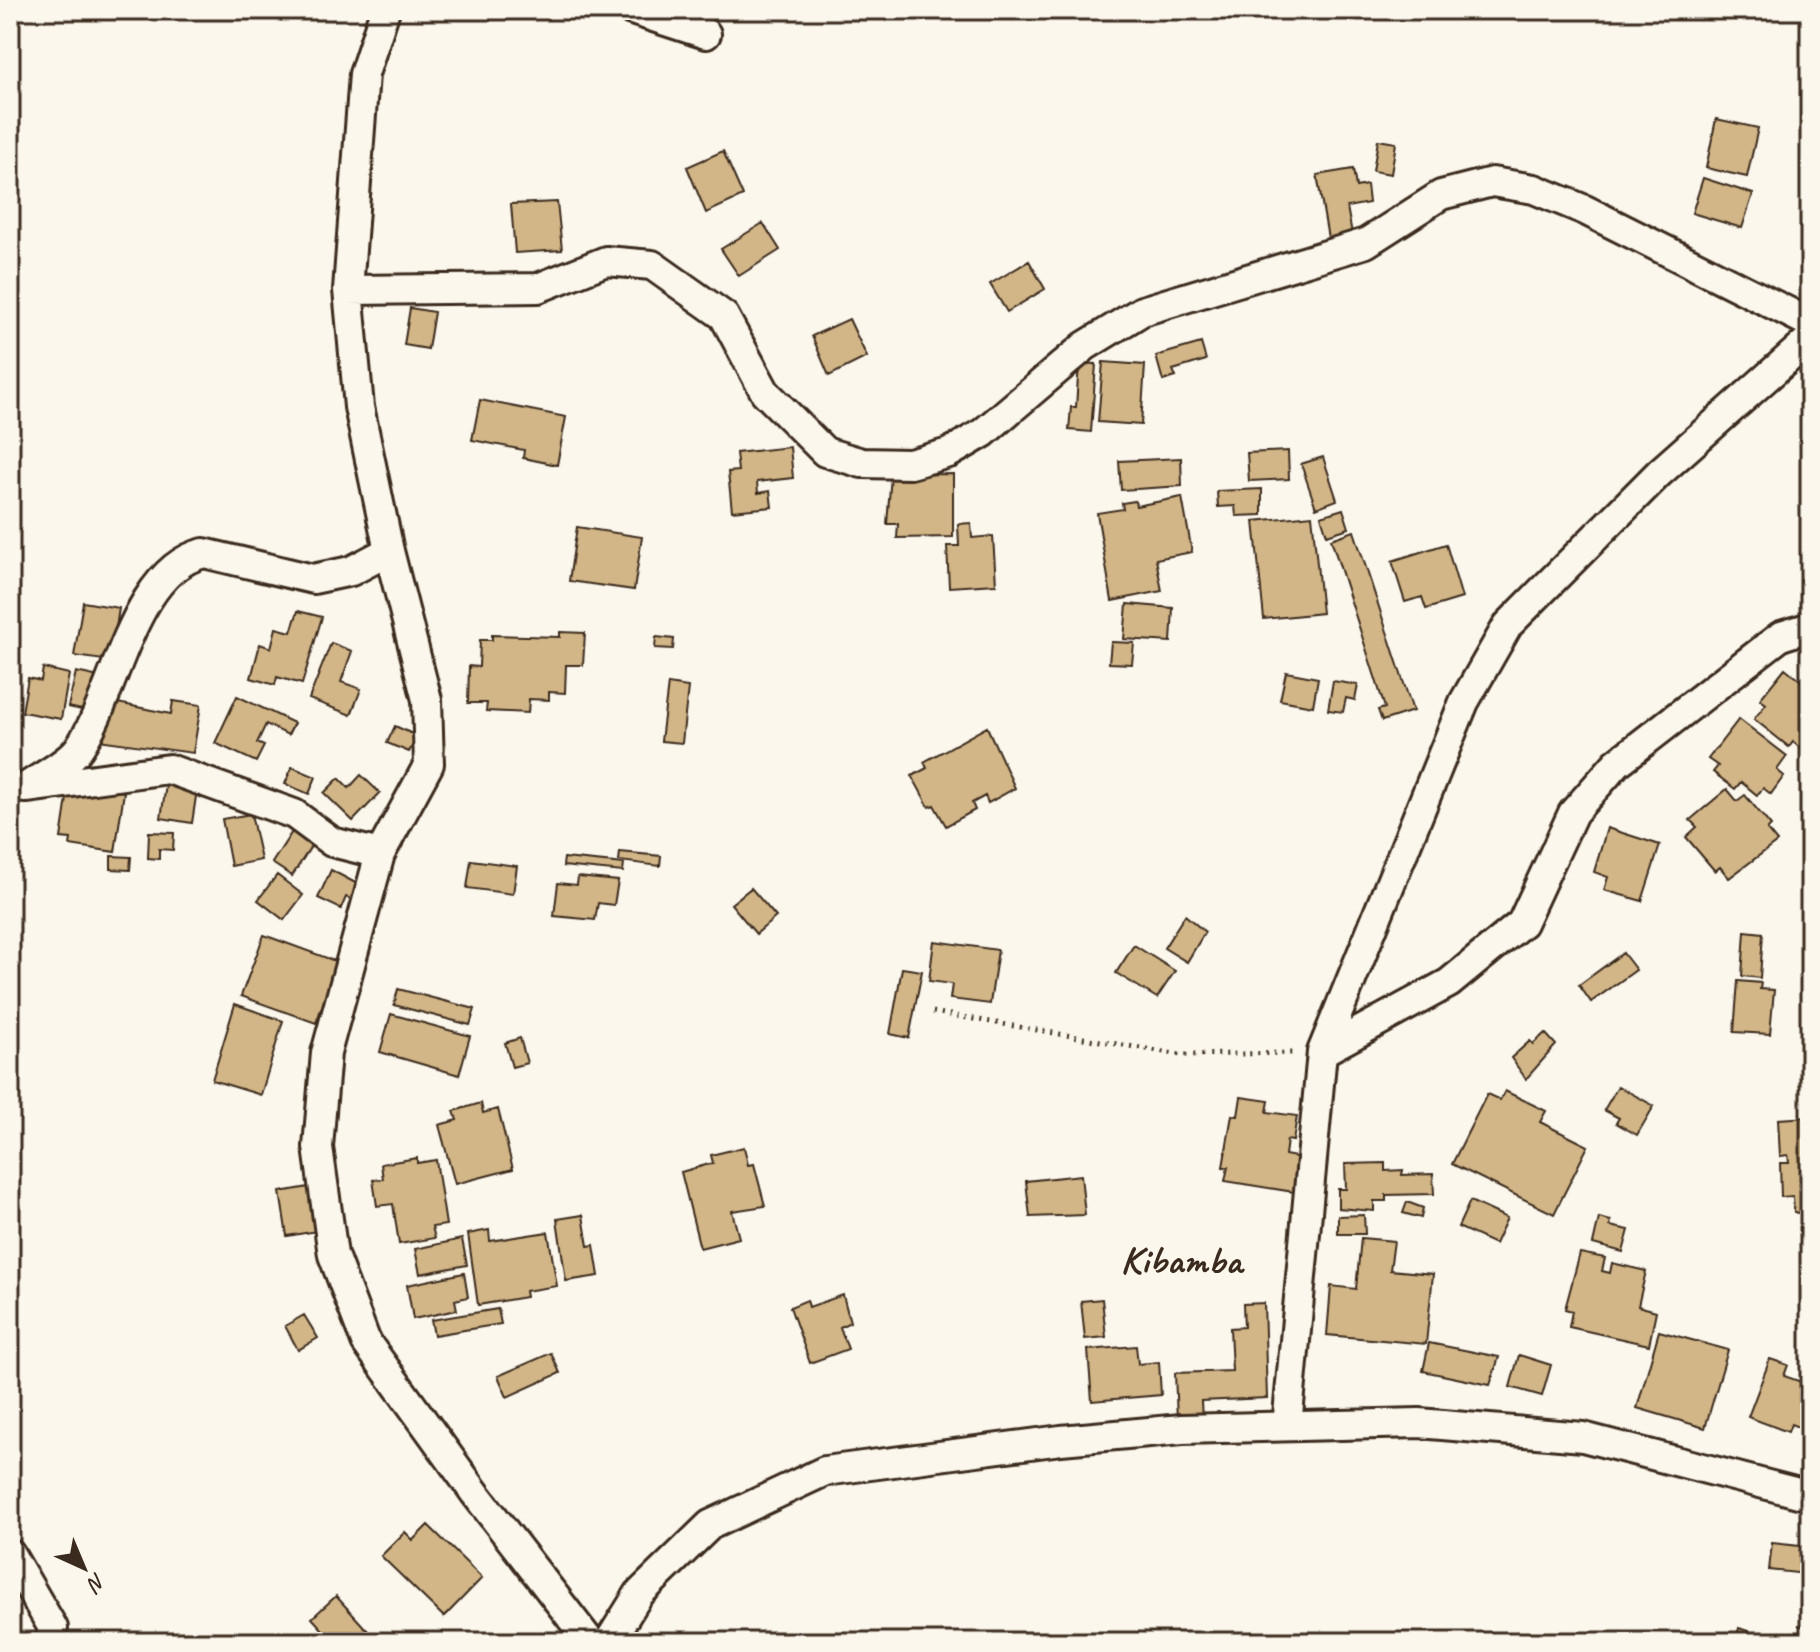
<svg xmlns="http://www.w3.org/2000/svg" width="1820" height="1652" viewBox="0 0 1820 1652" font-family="Caveat,sans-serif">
	<rect width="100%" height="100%" fill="#fbf7ec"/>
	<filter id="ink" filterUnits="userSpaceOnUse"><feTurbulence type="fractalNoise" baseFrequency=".0125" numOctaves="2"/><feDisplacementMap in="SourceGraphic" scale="16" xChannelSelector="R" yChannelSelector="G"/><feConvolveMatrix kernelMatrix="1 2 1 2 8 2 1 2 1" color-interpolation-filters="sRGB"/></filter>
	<g filter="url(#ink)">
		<!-- building -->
		<path fill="#d2b687" stroke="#3b2a1e" stroke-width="2" d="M1716 119 1758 128 1747 177 1706 168Z
			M1378 140 1396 143 1391 174 1373 171Z
			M723 151 743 196 706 213 687 167Z
			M1353 169 1356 187 1367 185 1369 203 1347 207 1353 239 1329 244 1317 175Z
			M1703 178 1753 194 1742 228 1692 213Z
			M557 202 562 250 515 253 511 204Z
			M763 223 780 250 739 276 721 249Z
			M1029 261 1045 289 1007 312 990 284Z
			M410 308 434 312 428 349 404 345Z
			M849 319 867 357 829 376 812 336Z
			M1201 343 1206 360 1173 370 1176 377 1163 381 1156 356Z
			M1103 362 1145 365 1141 425 1098 422Z
			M1079 363 1096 364 1091 432 1069 430 1071 407H1076Z
			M480 400 566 417 557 465 523 458 524 450 472 440Z
			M790 447 793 478 757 482 758 493 770 491 772 507 732 511 728 472 738 471 736 453Z
			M1288 451 1289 479 1249 481 1247 453Z
			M1323 457 1337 500 1316 508 1301 464Z
			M1181 458 1182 486 1121 490 1119 461Z
			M953 474V537L897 538 898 524H887L891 475Z
			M1262 489V515L1236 516 1235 506 1218 507 1217 491Z
			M1182 497 1192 552 1156 559 1162 591 1112 601 1097 513 1123 509 1122 503 1135 501 1136 506Z
			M1343 509 1349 528 1327 535 1321 516Z
			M1312 515 1322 613 1264 619 1254 521Z
			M971 523 972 538 993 536 996 584 949 587 947 546H959L958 524Z
			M577 527 642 537 634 590 569 581Z
			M1354 531 1413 711 1382 721 1378 710 1385 708 1331 539Z
			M1446 544 1462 598 1426 609 1422 597 1405 602 1392 561Z
			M83 602 119 608 111 661 74 656Z
			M1127 604 1173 608 1171 642 1124 639Z
			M298 611 322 617 302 684 277 677 275 685 251 678 260 644 271 648 276 628 291 632Z
			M560 632 585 633 583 665H566L565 693 549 692V700L529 699 528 713 486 711 487 703H468L469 666 479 667 480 640H492V635L560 637Z
			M656 637 674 639 673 649 655 648Z
			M1111 642 1134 643 1132 664 1109 663Z
			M331 643 352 651 341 682 361 689 351 715 309 699Z
			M43 668 69 674 61 719 22 712 28 678 41 681Z
			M1785 668 1810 688V748L1806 753 1793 742 1789 747 1754 719 1766 704 1760 699Z
			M76 672 99 677 91 712 68 707Z
			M1286 672 1318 678 1313 706 1280 700Z
			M1333 681 1358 685 1355 700 1346 698 1343 712 1328 710Z
			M668 684 688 687 682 743 661 741Z
			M237 696 294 723 288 735 266 724 257 743 264 746 256 762 215 743Z
			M108 701 171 714 173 701 201 705 193 753 98 740Z
			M1739 719 1787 756 1777 770 1784 776 1771 794 1763 788 1757 795 1741 782 1735 789 1713 772 1718 766 1708 759Z
			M395 726 417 736 409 752 387 743Z
			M987 727 1015 788 988 803 985 796 972 803 975 810 946 826 934 805 929 807 912 776 927 768 924 762Z
			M292 767 316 777 309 794 285 784Z
			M361 775 380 793 353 821 324 793 339 778 349 788Z
			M69 785 124 792 115 852 70 845 71 839 61 838Z
			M166 785 197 790 192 823 161 818Z
			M1727 789 1737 801 1745 795 1771 826 1767 830 1777 842 1729 878 1720 867 1715 871 1686 837 1697 827 1690 820Z
			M251 814 261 860 231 866 222 819Z
			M297 824 317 837 292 876 272 863Z
			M1607 828 1660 845 1642 901 1604 890 1608 877 1594 872Z
			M149 832 174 833 173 850 159 849V859L148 858Z
			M620 852 661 856 660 866 619 861Z
			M111 856 131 857 130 870 111 869Z
			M564 858 624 864 623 872 563 866Z
			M471 860 517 866 513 894 467 888Z
			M331 870 363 887 355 901 346 897 341 909 318 898Z
			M277 875 303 895 284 920 258 900Z
			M578 877 618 881 614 905 598 903 595 920 554 916 558 883 577 885Z
			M751 888 776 917 756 934 731 904Z
			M1185 915 1205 932 1187 962 1164 948Z
			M1745 931 1763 933 1760 978 1742 976Z
			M264 935 338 962 316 1023 241 996Z
			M934 941 998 950 990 1004 950 999 952 984 929 981Z
			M1134 945 1175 971 1157 998 1116 973Z
			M1623 953 1636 970 1591 1002 1579 985Z
			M902 968 922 971 909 1038 890 1034Z
			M1738 981 1761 983 1760 989 1774 990 1770 1034 1734 1032Z
			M398 989 475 1009 470 1025 394 1005Z
			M235 1004 283 1021 261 1095 212 1080Z
			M391 1014 470 1036 459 1075 380 1052Z
			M1545 1033 1556 1045 1526 1079 1511 1058 1530 1041 1533 1044Z
			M520 1038 527 1063 512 1067 505 1043Z
			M1618 1086 1654 1106 1637 1135 1616 1123 1619 1118 1604 1110Z
			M1505 1091 1546 1111 1540 1122 1588 1146 1554 1214 1452 1164 1487 1094 1500 1100Z
			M1241 1097 1269 1101 1267 1112 1297 1116 1293 1141 1287 1140 1285 1155 1301 1158 1294 1192 1225 1181 1228 1167H1223L1232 1115 1238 1116Z
			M481 1103 483 1113 498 1109 513 1169 455 1184 439 1125 457 1120 454 1111Z
			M1810 1117V1212L1794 1213 1793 1196 1781 1197 1780 1163H1789L1788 1155 1780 1156 1778 1119Z
			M744 1147 748 1165 754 1164 765 1206 732 1211 739 1238 700 1248 681 1172 713 1163 711 1155Z
			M417 1158V1163L436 1160 446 1225 432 1227 435 1238 399 1244 393 1204 377 1206 373 1180 383 1179 381 1164Z
			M1385 1163V1171L1403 1170 1402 1175 1433 1174 1434 1194 1386 1195V1201H1374V1211L1338 1208V1189H1346L1345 1164Z
			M1081 1175 1085 1215 1030 1217 1026 1181Z
			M309 1187 317 1231 287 1236 280 1192Z
			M1470 1201 1507 1218 1495 1244 1458 1227Z
			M1407 1202 1423 1208 1421 1218 1403 1213Z
			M583 1215 588 1246 594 1245 599 1276 566 1281 557 1219Z
			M1364 1215 1365 1234H1338V1216Z
			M1599 1218 1611 1221 1610 1226 1629 1230 1623 1252 1593 1244Z
			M489 1230 490 1241 548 1232 557 1286 525 1291 526 1297 478 1305 468 1234Z
			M1361 1238 1394 1241 1390 1270 1433 1274 1426 1344 1327 1335 1331 1286 1356 1289Z
			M462 1239 467 1265 420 1274 415 1249Z
			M1580 1253 1605 1258 1602 1271 1610 1273 1612 1263 1646 1271 1638 1306 1656 1311 1649 1345 1569 1327 1572 1311 1565 1309Z
			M464 1273 468 1297 455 1300 457 1310 413 1319 407 1285Z
			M843 1295 850 1322 840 1327 848 1349 810 1363 790 1307 807 1300 809 1307Z
			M1102 1299 1106 1337 1085 1339 1081 1301Z
			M1264 1303 1267 1398 1201 1401 1202 1419 1177 1420 1175 1373 1232 1371 1230 1328 1244 1327 1243 1304Z
			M498 1309 501 1324 434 1335 431 1320Z
			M304 1315 318 1338 298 1350 285 1326Z
			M1659 1331 1728 1350 1705 1428 1637 1408Z
			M1429 1343 1499 1357 1490 1385 1423 1371Z
			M1136 1346 1138 1364 1159 1362 1161 1395 1092 1401 1088 1350Z
			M551 1353 560 1373 507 1397 498 1376Z
			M1519 1355 1551 1365 1542 1396 1510 1387Z
			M1770 1359 1788 1365 1784 1376 1810 1385V1432L1791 1424 1788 1432 1748 1417Z
			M428 1525 482 1578 444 1617 381 1556 405 1532 413 1540Z
			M1772 1543 1809 1547 1806 1574 1769 1570Z
			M336 1596 378 1642H334L312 1618Z
			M1739 1628 1768 1638 1766 1642H1735Z"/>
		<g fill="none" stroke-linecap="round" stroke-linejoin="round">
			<defs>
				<path id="minor" d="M385 10 364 74 348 290 359 407 389 551 427 700 429 764 380 854 326 1053 318 1147 333 1255 366 1342 475 1493 590 1642
					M632 10 706 34
					M348 290 538 288 606 261 652 265 724 316 765 392 825 452 862 463 910 464 949 453 983 433 1085 346 1142 311 1366 243 1441 195 1492 182 1534 189 1585 210 1810 323
					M25 788C40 777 68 764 79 748 116 695 132 570 204 553L313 579 351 571 389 551
					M28 788 169 769 294 814 332 842 380 854
					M1322 1052 1449 983 1522 923 1573 813 1617 763 1781 636 1810 627
					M1287 1426 1322 1052 1464 702 1508 625 1659 473 1810 339
					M10 1554 53 1628 50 1642
					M609 1642 639 1594 710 1525 825 1471 1061 1440 1182 1429 1419 1423 1583 1437 1810 1496"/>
			</defs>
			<!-- minor casing -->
			<use href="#minor" stroke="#3b2a1e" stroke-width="34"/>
			<!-- path -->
			<path stroke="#3b2a1e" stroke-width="5" stroke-dasharray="2 6" stroke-linecap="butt" d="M933 1012 1181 1055 1293 1053
				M1796 1642 1810 1590"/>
			<!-- minor -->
			<use href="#minor" stroke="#fbf7ec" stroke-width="28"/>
		</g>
	</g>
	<g text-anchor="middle" stroke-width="8" stroke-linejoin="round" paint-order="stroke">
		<!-- district labels -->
		<g font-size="40" font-weight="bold" fill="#3b2a1e" stroke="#fbf7ec">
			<text x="1181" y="1273">Kibamba</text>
		</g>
	</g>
	<!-- margin -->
	<rect width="1820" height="1652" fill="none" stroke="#fbf7ec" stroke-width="40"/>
	<rect x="20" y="20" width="1780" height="1612" fill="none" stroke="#3b2a1e" stroke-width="3" filter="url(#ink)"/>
	<!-- north arrow -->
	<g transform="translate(84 1568) rotate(136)" stroke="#fbf7ec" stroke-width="6" paint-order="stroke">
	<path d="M0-6L14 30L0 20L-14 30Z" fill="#3b2a1e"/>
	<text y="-12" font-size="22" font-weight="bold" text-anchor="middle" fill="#3b2a1e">N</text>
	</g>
</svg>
